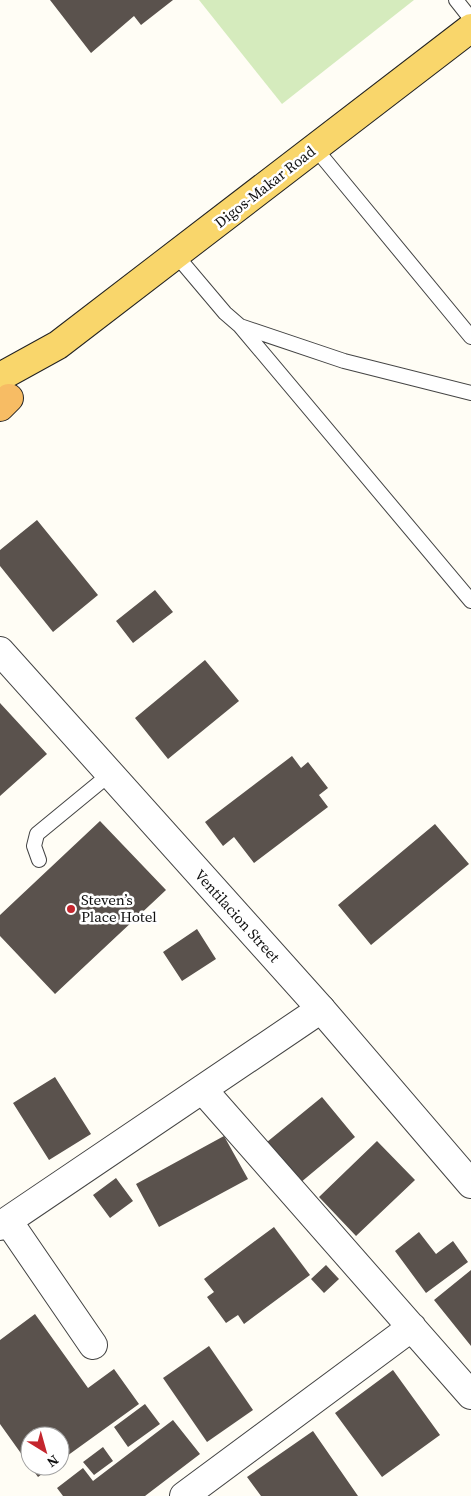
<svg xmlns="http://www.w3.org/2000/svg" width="471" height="1496" viewBox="0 0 471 1496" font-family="'Source Serif 4',serif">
	<rect width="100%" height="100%" fill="#fffdf5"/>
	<!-- green -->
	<path fill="#d5ebbd" d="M199 0H414L282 104Z"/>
	<!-- building -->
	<path fill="#5a524d" d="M50 0H173L141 25 134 16 91 53Z
		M37 520 98 595 53 632 0 566V550Z
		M155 590 173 612 133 643 116 621Z
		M205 660 239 701 168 759 135 718Z
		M0 703 47 754 0 796Z
		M292 756 301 768 308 762 328 788 319 795 328 807 254 863 234 837 223 846 205 822Z
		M100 821 166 890 55 994 0 936V915Z
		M435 824 469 864 371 945 338 905Z
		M197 929 216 959 182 981 163 952Z
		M55 1077 91 1134 49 1160 13 1103Z
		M322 1097 355 1137 300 1183 267 1142Z
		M224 1136 248 1179 159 1227 136 1184Z
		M377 1141 415 1180 356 1236 319 1197Z
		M116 1178 133 1201 110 1218 93 1195Z
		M274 1227 310 1275 244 1324 238 1315 226 1323 207 1297 214 1292 204 1279Z
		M419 1232 436 1254 453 1241 468 1262 426 1293 395 1251Z
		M326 1265 339 1279 324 1293 311 1279Z
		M471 1270V1346L434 1300Z
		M35 1314 88 1388 114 1369 139 1404 60 1461V1436H30V1466L0 1424V1340Z
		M209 1346 253 1410 207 1442 163 1378Z
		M393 1370 440 1435 382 1477 335 1413Z
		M145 1404 160 1424 128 1447 114 1427Z
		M173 1420 200 1454 145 1496H63L57 1488 83 1468 93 1481Z
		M313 1431 358 1496H261L247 1477Z
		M103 1447 113 1461 94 1475 83 1462Z
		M30 1466H53L38 1477Z"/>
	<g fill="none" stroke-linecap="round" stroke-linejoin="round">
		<defs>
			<path id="service" d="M456 0 471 19
				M315 148 471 337
				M176 255 225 313 240 326 344 361 471 393
				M240 326 471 601
				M39 860 34 846 37 834 110 774"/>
			<path id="minor" d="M203 1090 471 1395
				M8 1221 93 1345
				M0 1226 321 1009
				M184 1496 412 1327"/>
			<path id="tertiary" d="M0 651 321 1009 471 1184"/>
			<path id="primary" d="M0 377 58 345 471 28"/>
			<path id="trunk" d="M0 407 9 398"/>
		</defs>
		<!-- service casing -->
		<use href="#service" stroke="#444" stroke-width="16"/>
		<!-- minor casing -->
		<use href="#minor" stroke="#444" stroke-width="30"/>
		<!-- tertiary casing -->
		<use href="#tertiary" stroke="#444" stroke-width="30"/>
		<!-- primary casing -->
		<use href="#primary" stroke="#222" stroke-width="30"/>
		<!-- trunk casing -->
		<use href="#trunk" stroke="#222" stroke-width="30"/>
		<!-- service -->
		<use href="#service" stroke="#fff" stroke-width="14"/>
		<!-- minor -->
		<use href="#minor" stroke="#fff" stroke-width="28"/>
		<!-- tertiary -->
		<use href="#tertiary" stroke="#fff" stroke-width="28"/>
		<!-- primary -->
		<use href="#primary" stroke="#f9d66b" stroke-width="28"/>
		<!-- trunk -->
		<use href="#trunk" stroke="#f7bc64" stroke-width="28"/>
	</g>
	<!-- markers -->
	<circle fill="#c4262e" stroke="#fff" stroke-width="2" cx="71" cy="909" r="5"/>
	<g text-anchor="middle" stroke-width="5" stroke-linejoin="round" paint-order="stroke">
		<!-- street labels -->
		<g font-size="15" fill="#111" stroke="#fff">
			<text transform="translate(265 187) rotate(-38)" y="5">Digos-Makar Road</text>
			<text transform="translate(237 916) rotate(48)" y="5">Ventilacion Street</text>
		</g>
		<!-- poi labels -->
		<g font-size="15" fill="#111" stroke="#fff" text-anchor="start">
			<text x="81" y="905">Steven’s<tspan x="81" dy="17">Place Hotel</tspan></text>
		</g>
	</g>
	<!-- north arrow -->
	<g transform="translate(45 1451) rotate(143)"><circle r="24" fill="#ffffff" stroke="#a0a0a0"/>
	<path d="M0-4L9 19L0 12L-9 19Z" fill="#c4262e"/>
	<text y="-8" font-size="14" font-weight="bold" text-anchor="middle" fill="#111111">N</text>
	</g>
</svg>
